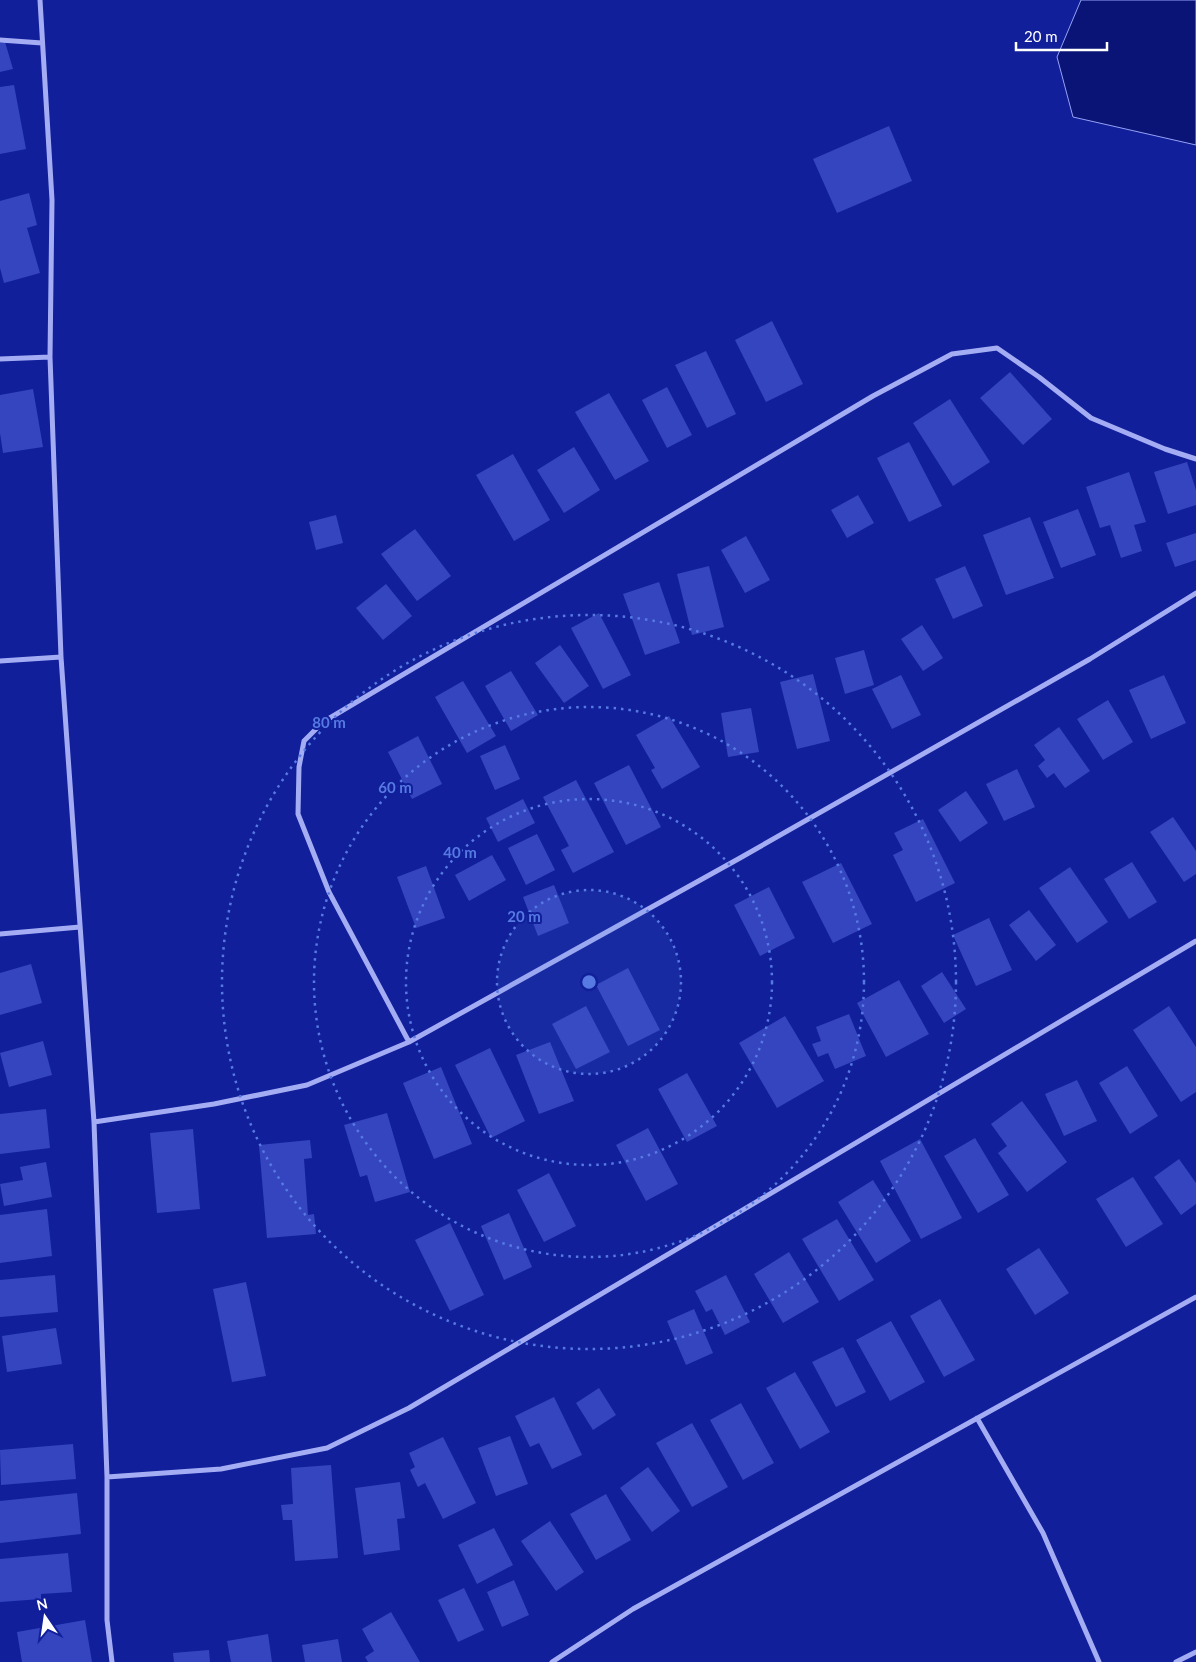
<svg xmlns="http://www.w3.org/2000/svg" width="1196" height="1662" viewBox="0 0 1196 1662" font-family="Lato,sans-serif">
	<rect width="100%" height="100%" fill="#111f9a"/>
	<!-- water -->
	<path fill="#0a1476" stroke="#96a2f7" d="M1081 0H1196V145L1073 117 1057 57Z"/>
	<!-- building -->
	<path fill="#3545c0" d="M5 42 13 69 0 72V43Z
		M14 85 26 149 0 154V87Z
		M889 126 912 181 837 213 813 159Z
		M29 193 37 225 27 228 40 273 4 283 0 268V201Z
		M772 321 803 384 766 402 735 340Z
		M706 351 736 414 707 428 675 365Z
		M1010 372 1052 419 1023 445 980 398Z
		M667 387 692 435 667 448 642 400Z
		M33 389 43 447 3 453 0 433V395Z
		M609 393 649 461 615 480 575 412Z
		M950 399 990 462 953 486 913 423Z
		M909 442 942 506 909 522 877 458Z
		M574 447 600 490 564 513 537 470Z
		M513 454 550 520 514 541 476 475Z
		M1187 462 1196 490V505L1168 514 1154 472Z
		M1129 472 1146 522 1134 525 1142 551 1121 558 1110 525 1100 528 1086 487Z
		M858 495 874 523 847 538 831 510Z
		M1078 509 1096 555 1061 568 1043 522Z
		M336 515 343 543 316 550 309 522Z
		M1030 517 1054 578 1006 595 983 535Z
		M415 529 451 576 417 601 381 554Z
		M1196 533V560L1175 567 1166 543Z
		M746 536 770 580 745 593 721 550Z
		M709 566 724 627 692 635 677 574Z
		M965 566 983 606 953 619 935 579Z
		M659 582 680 643 645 655 623 594Z
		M386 584 412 616 383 640 356 608Z
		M599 613 631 675 603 689 571 628Z
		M922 625 943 658 923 671 901 639Z
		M560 645 589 686 564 703 535 663Z
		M864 650 874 685 845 694 835 658Z
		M511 671 538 715 511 731 485 686Z
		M813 674 830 741 797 749 780 682Z
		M901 675 921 715 892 729 872 689Z
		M1164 675 1186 723 1151 739 1129 690Z
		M463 681 496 736 467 753 435 697Z
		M1108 700 1133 742 1103 760 1077 719Z
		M751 708 759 752 728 757 721 713Z
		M669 716 700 767 662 789 651 770 655 768 636 735Z
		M1059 727 1090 771 1065 788 1054 773 1047 778 1038 766 1045 760 1034 745Z
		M418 736 442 784 412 799 388 752Z
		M505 745 520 779 495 790 480 756Z
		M629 765 661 827 626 845 594 783Z
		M1017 769 1035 807 1004 821 986 784Z
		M576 780 614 852 573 873 561 850 569 846 543 797Z
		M966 791 988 823 960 842 938 810Z
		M523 799 535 823 498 842 486 818Z
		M1173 817 1196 851V874L1184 882 1150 832Z
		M923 819 955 883 916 902 893 855 903 850 894 833Z
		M537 834 555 870 526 885 508 848Z
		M492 855 506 880 469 901 455 875Z
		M1132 862 1157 902 1129 919 1104 879Z
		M841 863 872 924 833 943 802 882Z
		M426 866 445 918 416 928 397 877Z
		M1070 867 1108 922 1077 943 1039 888Z
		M554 885 569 923 538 936 523 897Z
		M769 887 795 938 760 956 734 905Z
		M1029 910 1056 945 1036 961 1009 925Z
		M989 918 1012 970 976 986 953 935Z
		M31 964 42 1003 0 1015V973Z
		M628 968 660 1030 628 1046 596 985Z
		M942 972 966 1009 944 1023 921 986Z
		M899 980 929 1034 886 1057 857 1003Z
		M586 1006 610 1052 576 1069 552 1024Z
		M1169 1006 1196 1047V1092L1181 1102 1133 1030Z
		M849 1014 866 1056 835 1069 828 1053 818 1057 812 1044 821 1041 816 1027Z
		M785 1016 824 1081 777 1108 739 1043Z
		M43 1041 52 1075 9 1087 0 1053Z
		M550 1042 574 1101 539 1114 516 1055Z
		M490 1048 525 1121 491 1138 455 1065Z
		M1127 1066 1158 1116 1130 1134 1099 1083Z
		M441 1067 472 1144 434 1159 403 1083Z
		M687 1073 717 1126 687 1142 658 1089Z
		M1077 1080 1097 1121 1064 1136 1045 1094Z
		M1022 1101 1067 1162 1027 1192 998 1153 1007 1146 991 1124Z
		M46 1109 50 1148 0 1154V1114Z
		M387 1113 410 1192 375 1202 367 1175 360 1177 344 1125Z
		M648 1128 678 1184 646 1201 616 1145Z
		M193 1129 200 1209 157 1213 150 1133Z
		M975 1138 1009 1195 978 1213 944 1156Z
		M920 1139 962 1218 921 1239 880 1161Z
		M310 1140 312 1158 304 1159 308 1215 314 1214 316 1234 267 1238 259 1145Z
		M1179 1159 1196 1183V1204L1181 1215 1154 1177Z
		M46 1162 52 1197 4 1206 0 1184 23 1180 20 1167Z
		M549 1173 576 1226 544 1242 517 1190Z
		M1133 1177 1163 1224 1126 1247 1096 1199Z
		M873 1180 911 1241 876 1263 838 1202Z
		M47 1209 52 1256 0 1263V1215Z
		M509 1213 532 1267 504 1280 481 1226Z
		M837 1219 874 1280 839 1301 802 1239Z
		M450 1223 484 1295 450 1311 415 1240Z
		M1039 1248 1069 1293 1035 1315 1006 1269Z
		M789 1252 819 1302 783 1323 754 1274Z
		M55 1275 58 1312 0 1317V1280Z
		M726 1275 750 1322 725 1335 712 1309 706 1312 695 1291Z
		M246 1282 266 1376 232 1382 213 1289Z
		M940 1299 975 1360 944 1377 910 1316Z
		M694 1309 713 1353 686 1365 667 1321Z
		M891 1321 925 1382 890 1401 856 1340Z
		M56 1328 62 1364 7 1372 2 1336Z
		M843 1347 866 1392 836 1407 812 1362Z
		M795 1372 830 1432 800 1449 766 1388Z
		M599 1388 616 1415 593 1430 576 1403Z
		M554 1397 582 1455 552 1469 539 1443 530 1447 515 1416Z
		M741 1403 774 1463 743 1480 710 1420Z
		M692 1423 728 1487 692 1507 656 1443Z
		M510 1436 528 1484 496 1496 478 1448Z
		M443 1437 476 1503 443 1519 425 1483 418 1487 410 1470 415 1467 409 1453Z
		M73 1444 76 1479 1 1485 0 1450Z
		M331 1465 338 1558 295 1561 292 1520H283L281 1505 293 1504 291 1468Z
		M648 1467 680 1511 652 1532 620 1488Z
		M400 1482 405 1518 397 1519 400 1550 364 1555 355 1488Z
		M77 1493 81 1534 0 1543V1501Z
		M606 1494 631 1540 596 1560 570 1514Z
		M550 1521 584 1572 556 1591 521 1541Z
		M494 1528 513 1565 477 1584 458 1545Z
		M68 1553 72 1592 41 1594V1599L0 1602V1559Z
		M514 1580 529 1615 502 1627 487 1592Z
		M464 1588 484 1630 458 1642 438 1600Z
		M391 1612 420 1662H368L365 1657 374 1651 362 1629Z
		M85 1620 92 1662H22L17 1632Z
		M268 1634 272 1662H231L227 1641Z
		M338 1639 342 1662H305L302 1645Z
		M209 1650 210 1662H174L173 1653Z"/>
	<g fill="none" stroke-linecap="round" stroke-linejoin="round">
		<!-- street -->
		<path stroke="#a4adf4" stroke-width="5" d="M40 0 52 200 50 357 61 657 94 1122 107 1477V1620L112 1662
			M0 40 42 43
			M0 359 50 357
			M0 661 61 657
			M0 934 80 927
			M409 1042 329 892 298 814 299 767 304 741 323 722 873 396 952 354 997 348 1039 377 1091 418 1165 449 1196 459
			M94 1122 214 1104 307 1085 409 1042 740 858 1090 659 1196 593
			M977 1418 1043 1533 1099 1662
			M107 1477 221 1469 327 1448 409 1408 1196 941
			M552 1662 633 1609 1196 1297
			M1176 1662 1196 1652"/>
	</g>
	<!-- distance rings -->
	<circle cx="589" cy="982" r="92" fill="#567ae2" fill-opacity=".12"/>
	<g fill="none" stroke="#567ae2" stroke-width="2.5" stroke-dasharray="2.5 5">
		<circle cx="589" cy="982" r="92"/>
		<circle cx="589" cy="982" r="183"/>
		<circle cx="589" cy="982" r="275"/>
		<circle cx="589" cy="982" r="367"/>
	</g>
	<circle cx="589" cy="982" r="8" fill="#567ae2" stroke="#111f9a" stroke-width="2.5"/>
	<g font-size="15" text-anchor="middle" font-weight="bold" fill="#567ae2" stroke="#111f9a" stroke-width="4" stroke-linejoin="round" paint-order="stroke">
		<text x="329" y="728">80 m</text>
		<text x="395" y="793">60 m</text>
		<text x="460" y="858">40 m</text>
		<text x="524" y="922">20 m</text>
	</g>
	<!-- north arrow -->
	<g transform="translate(45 1617) rotate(347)" stroke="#111f9a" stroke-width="4" paint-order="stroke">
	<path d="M0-4L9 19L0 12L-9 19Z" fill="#ffffff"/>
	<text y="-8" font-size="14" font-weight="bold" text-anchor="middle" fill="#ffffff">N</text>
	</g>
	<!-- scale -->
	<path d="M1016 42v8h91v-8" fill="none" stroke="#ffffff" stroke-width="2.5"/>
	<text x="1024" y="42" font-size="15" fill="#ffffff" stroke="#111f9a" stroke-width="4" paint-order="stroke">20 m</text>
</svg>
